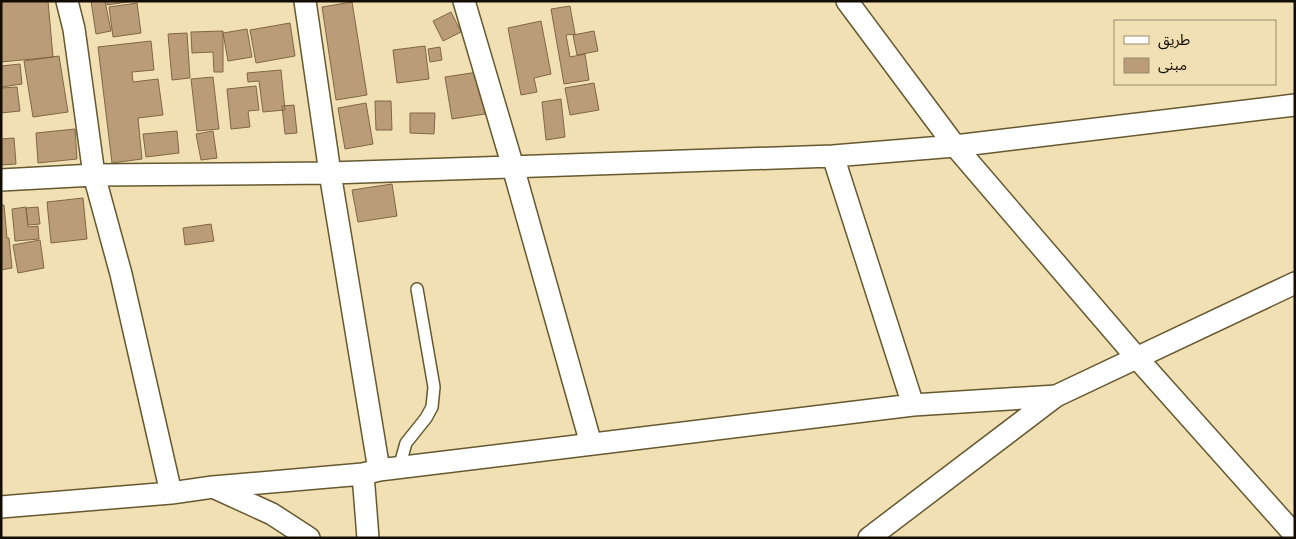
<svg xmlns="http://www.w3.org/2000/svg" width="1296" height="539" viewBox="0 0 1296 539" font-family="Mulish,'Noto Sans Arabic',sans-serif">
	<rect width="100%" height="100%" fill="#f0e0b4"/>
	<!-- building -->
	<path fill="#ba9c78" stroke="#826644" d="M1 1H48L53 57 1 62Z
		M91 1H105L111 31 96 34Z
		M107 1H134L107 5Z
		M352 2 367 95 336 100 322 7Z
		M137 3 141 33 113 37 109 7Z
		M570 6 575 34 566 35 570 57 585 54 589 80 564 84 551 9Z
		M451 12 461 32 443 41 433 21Z
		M541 21 551 74 534 78 537 92 521 95 508 28Z
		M290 23 295 56 256 63 250 30Z
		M247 29 252 57 228 61 223 33Z
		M223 31V72H214L213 52 192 53 191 32Z
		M594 31 598 51 577 55 573 35Z
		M187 33 190 78 172 80 168 34Z
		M151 41 154 70 132 72 133 82 158 79 163 115 138 118 142 159 112 163 98 47Z
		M425 46 429 79 397 83 393 50Z
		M440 47 442 60 430 62 428 49Z
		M59 56 68 112 33 117 24 61Z
		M20 64 22 84 1 87V66Z
		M281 70 285 110 263 112 259 81 248 82 247 73Z
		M478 72 485 114 452 119 445 77Z
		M213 77 219 129 197 131 191 79Z
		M594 83 599 110 570 115 565 88Z
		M256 86 259 110 248 111 250 127 231 129 227 89Z
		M17 87 20 111 1 113V88Z
		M561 99 565 137 546 140 542 102Z
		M375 101H391L392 130H376Z
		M366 103 373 144 345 149 338 108Z
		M294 105 297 133 285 134 282 106Z
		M410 113H435L434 134 410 133Z
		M75 129 77 159 38 163 36 133Z
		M177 131 179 153 146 157 143 134Z
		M213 131 217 158 201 160 196 134Z
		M14 138 16 164 1 165V139Z
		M392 184 397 216 358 222 352 190Z
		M83 198 87 239 51 243 47 202Z
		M1 205H4L7 238H9L12 268 1 270Z
		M26 207 28 227 38 226 39 239 15 241 12 209Z
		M38 207 40 224 28 225 26 208Z
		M211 224 214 241 185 245 183 228Z
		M40 240 44 268 18 273 13 245Z"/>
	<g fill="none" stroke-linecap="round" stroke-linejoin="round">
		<defs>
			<path id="lane" d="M399 468 406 443 426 418 432 407 434 387 417 289"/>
			<path id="street" d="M67 1 74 29 94 175 121 274 171 493
				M305 1 330 173 379 470
				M464 1 513 167 591 444
				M847 1 955 146 1137 358 1295 535
				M833 156 913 405
				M1 180 94 175 330 173 833 156 955 146 1295 105
				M363 474 368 538
				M213 487 363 474 379 470 913 405 1056 396
				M1 507 171 493 213 487 272 514 309 538
				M869 538 1056 396 1295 283"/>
		</defs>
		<!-- lane casing -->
		<use href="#lane" stroke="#66582f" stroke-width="14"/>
		<!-- street casing -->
		<use href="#street" stroke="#66582f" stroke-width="24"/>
		<!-- lane -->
		<use href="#lane" stroke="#fff" stroke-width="11"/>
		<!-- street -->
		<use href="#street" stroke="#fff" stroke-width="21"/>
	</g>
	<!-- border -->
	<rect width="1296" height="539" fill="none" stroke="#120c01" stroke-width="5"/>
	<!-- legend -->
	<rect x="1114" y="20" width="162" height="65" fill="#f0e0b4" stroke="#978b6c"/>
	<rect x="1124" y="36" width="25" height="8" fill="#ffffff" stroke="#978b6c"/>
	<text x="1158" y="45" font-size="15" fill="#120c01">طريق</text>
	<rect x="1124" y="58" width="25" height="15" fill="#ba9c78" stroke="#978b6c"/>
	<text x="1158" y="70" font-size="15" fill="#120c01">مبنى</text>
</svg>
